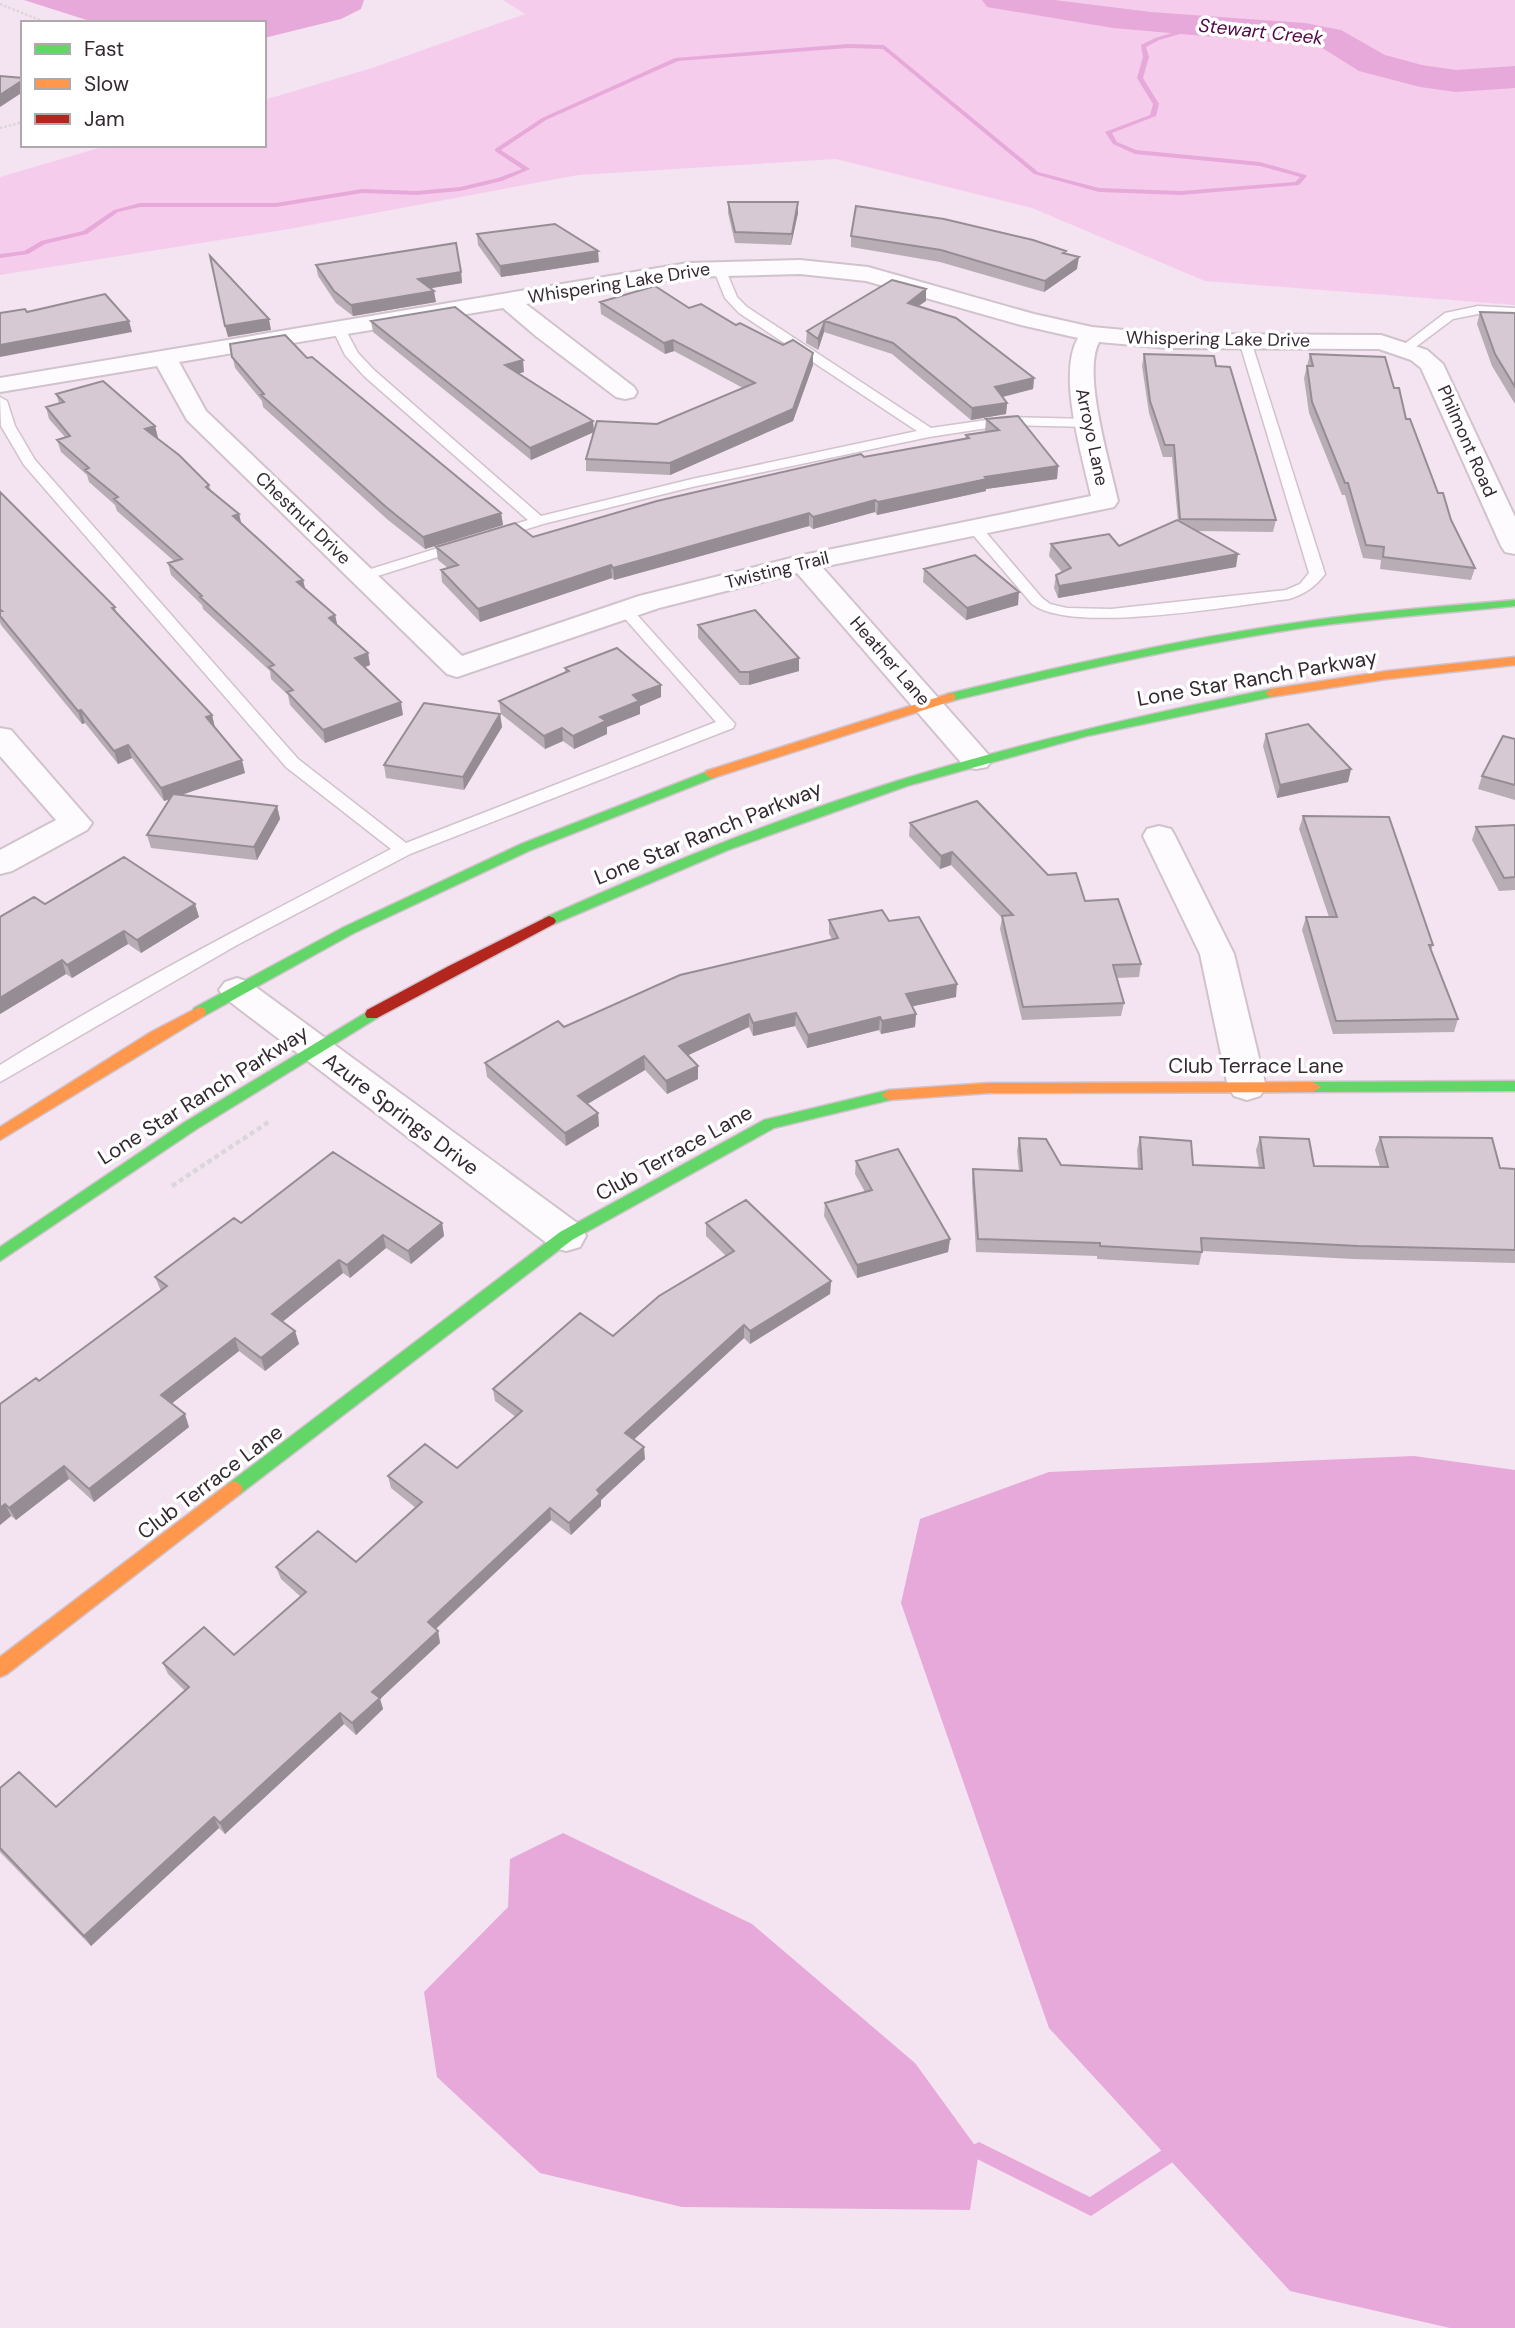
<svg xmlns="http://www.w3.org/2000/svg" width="1515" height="2328" viewBox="0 0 1515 2328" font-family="'DM Sans',sans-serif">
	<rect width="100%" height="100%" fill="#f4e3f0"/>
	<!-- green -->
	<path fill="#f6ccec" d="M503 0H1515V305L1205 281 1032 208 836 159 578 175 289 229 0 275V177L109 145H264V100L372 68 525 14Z"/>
	<!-- water -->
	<path fill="#e7a9d9" d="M24 0H364L361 9 341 19 264 38V23H96Z
		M1414 1456 1515 1470V2328H1450L1290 2291 1049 2028 901 1603 920 1519 1049 1472Z
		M563 1833 752 1924 915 2063 979 2151 970 2210 682 2207 540 2173 437 2077 424 1992 508 1907 510 1859Z"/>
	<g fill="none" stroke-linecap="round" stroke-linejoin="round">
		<!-- stream -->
		<path fill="#e7a9d9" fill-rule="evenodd" d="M1206 23 1208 26 1159 40 1146 47 1149 57 1143 78 1159 104 1156 116 1112 133 1117 142 1136 150 1260 162 1306 175 1307 176 1299 185 1181 195 1099 192 1034 174 883 49 848 48 678 61 546 120 501 150 530 169 502 181 460 191 417 195 362 193 276 207H140L118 212 87 234 45 244 28 254 0 258V254L24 251 41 241 83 231 114 210 140 203H276L362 189 417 191 460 187 498 178 522 169 495 151V149L542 118 675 58 848 44 884 45 1038 172 1099 188 1181 191 1295 182 1300 177 1260 166 1135 154 1113 144 1105 132 1150 115 1153 104 1137 78 1143 57 1141 45 1155 38Z
			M1179 2139 1185 2142 1188 2148 1185 2154 1091 2216 973 2157 970 2151 973 2145 979 2142 1090 2197Z"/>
		<!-- river -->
		<path fill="#e7a9d9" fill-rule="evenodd" d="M982 0H1054L1151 12 1305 23 1341 30 1385 55 1422 65 1456 70 1515 66V88L1456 92 1420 87 1359 71 1319 46 1113 28 987 7Z"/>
		<defs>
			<path id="lane" d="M719 264 725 268 737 297 747 307 931 428 1007 417 1089 419 1096 423 1089 427 1007 425 929 437 692 487 543 524 368 579H358L355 576 358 573 528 520 364 376 345 355 332 328 333 325H343L358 353 374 370 541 516 692 479 917 431 739 313 725 298 713 268Z
				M1478 306 1515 308V316L1478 314 1453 319 1409 352 1404 353 1398 349 1445 313Z
				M1245 337 1251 341 1325 574C1315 587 1305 594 1289 599 1235 605 1072 635 1032 604L968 529 966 526 968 523H978L1042 598 1050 604 1067 608 1111 609 1286 590 1300 584 1309 573 1239 341Z
				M0 397 7 401 15 426 35 460 298 759 406 843 716 722 620 613 617 610 620 607H630L735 724 733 728 410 854 237 945 0 1082V1065C126 986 259 918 391 849L286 767 24 465 1 426Z"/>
			<path id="street" d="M800 260 868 267 1034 314 1092 327 1168 334 1381 335 1427 350 1443 364 1515 517V554L1505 552 1501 546 1421 368 1411 360 1379 349 1168 348 1099 342C1082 374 1110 463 1118 501L1114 507 822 567 987 753 992 760 987 767 976 769 965 767 797 573 659 608 457 677 447 674 187 420 157 366 0 392V378L688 263ZM800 274 866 281 1021 325 1078 338C1057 375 1082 454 1091 496L803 555 639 596 462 656 206 411 179 362 503 308 537 337 616 397 625 399 634 397 637 392 634 387 526 304 688 277Z
				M0 728 11 730 92 823 87 830 12 871 0 874V850L56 820 0 756Z
				M1159 826 1171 829 1175 836 1234 954 1266 1087 1260 1096 1247 1100 1234 1096 1228 1087 1200 954 1143 836 1147 829Z
				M237 978 249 982 580 1225 586 1236 580 1247 566 1251 552 1247 225 998 219 990 225 982Z"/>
			<path id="fast" d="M1515 600V606C1446 613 1378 618 1309 627 1188 645 1070 672 951 701L945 697 947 694C1066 665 1186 638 1308 621 1376 611 1446 606 1515 600Z
				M1271 689 1277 693 1275 696 1087 736 907 786 728 850 554 924H544L542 921 544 918C660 866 778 818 900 780 1022 743 1146 714 1271 689Z
				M711 770 717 774 716 777 531 850 354 933 204 1016H194L192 1012 194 1008 344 927 521 844Z
				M372 1009 377 1010 379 1014 377 1018 195 1130 0 1261V1247L185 1122Z
				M1515 1081V1091L1313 1092 1305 1087 1313 1082Z
				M889 1090 894 1091 897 1095 894 1099 774 1128 572 1240 240 1494 234 1497 228 1494 225 1489 228 1484 560 1232 764 1120Z"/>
			<path id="slow" d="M1515 657V665L1387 679 1271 697 1265 693 1271 689 1387 671Z
				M951 693 955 694V700L716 777 711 778 705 774 706 771Z
				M199 1007 204 1008 206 1012 204 1016 0 1140V1127L151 1032Z
				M1313 1082 1321 1087 1313 1092 989 1093 889 1100 881 1095 889 1090 989 1083Z
				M234 1481 240 1484 243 1489 240 1494 7 1674 0 1677V1657L228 1484Z"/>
			<path id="jam" d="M549 916 554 918 556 921 554 924 377 1018H367L365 1014 367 1010 449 966Z"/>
		</defs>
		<!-- lane casing -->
		<use href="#lane" stroke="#d0c3cc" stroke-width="3"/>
		<!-- street casing -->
		<use href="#street" stroke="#d0c3cc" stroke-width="4"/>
		<!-- fast casing -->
		<use href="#fast" stroke="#d0c3cc" stroke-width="3"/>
		<!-- slow casing -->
		<use href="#slow" stroke="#d0c3cc" stroke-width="3"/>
		<!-- jam casing -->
		<use href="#jam" stroke="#d0c3cc" stroke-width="3"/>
		<!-- path-far1 -->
		<path stroke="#dbd6da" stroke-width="2.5" stroke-dasharray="2.5 2" stroke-linecap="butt" d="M0 4 47 23
			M0 128 23 122"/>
		<!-- path -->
		<path stroke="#dbd6da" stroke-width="4.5" stroke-dasharray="5 3.5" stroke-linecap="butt" d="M172 1186 270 1121"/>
		<!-- lane -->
		<use href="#lane" fill="#fdfbfd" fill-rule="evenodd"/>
		<!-- street -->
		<use href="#street" fill="#fdfbfd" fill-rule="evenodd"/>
		<!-- fast -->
		<use href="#fast" fill="#63d668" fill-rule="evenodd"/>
		<!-- slow -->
		<use href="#slow" fill="#ff974d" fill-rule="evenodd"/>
		<!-- jam -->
		<use href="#jam" fill="#b3261e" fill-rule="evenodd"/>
	</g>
	<!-- wall -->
	<path fill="#b8adb5" d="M728 202 798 213 791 245 735 243 728 213Z
		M477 234 599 262 501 277 478 245Z
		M851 236 1066 251V254L1077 269 1044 292 940 262 851 247Z
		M316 265 461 272 462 283 431 288 436 302 353 316 336 303 318 276Z
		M892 280 926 289V301L918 306 1034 378 1033 389 1003 397 1007 403 1006 414 971 420 892 354 824 332 818 350 806 343 807 331Z
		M600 302 689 308 736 325 813 365 793 421 670 475 586 471V459L657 424 743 388 674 351 665 354 601 314Z
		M1480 312 1515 313V404L1492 366 1477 324Z
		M371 321 524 372 519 373 593 421 594 432 531 460 373 332Z
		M230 344 307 358 501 513 503 525 425 549 388 520 263 407 262 401 235 368Z
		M1144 354 1276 520 1273 532 1196 531 1236 567 1058 598 1054 588 1056 575 1062 572 1049 556 1051 544 1119 546 1178 521 1172 457H1163L1149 413 1142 366Z
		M1310 354 1394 388 1406 419 1438 493 1475 568 1471 580 1380 569 1381 560 1363 558 1345 495H1342L1309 413 1304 378Z
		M56 394 155 426 158 438H156L209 485 211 491 239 514 241 524 303 580 305 589 335 615 337 624 368 653 370 665 365 667 403 715 325 743 290 705 288 695 271 679 270 671 203 609 202 605 171 575 168 563 174 561 117 511 115 505 89 482 87 475 61 452 57 440 65 437 49 419 46 407 59 403Z
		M986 419 1058 466 1057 479 986 489V491L877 515 875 512 813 529 809 526 614 580 612 578 480 622 442 582 441 570 448 568 438 560 436 547 533 537 864 457 965 439 966 435 985 432Z
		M0 492 115 607 116 612 212 715 215 728 245 773 181 795 277 806 280 819 257 860 151 848 147 835 170 799 164 801 132 758 118 764 85 723 82 724 1 625 0 622Z
		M924 569 1018 605 966 620 923 582Z
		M698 625 799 658V671L749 685H740L698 638Z
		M565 668 661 685V697L640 706V714L607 727V734L574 749 563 741 545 749 501 714 499 701 565 673Z
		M500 714 502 727 464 790 386 778 384 765Z
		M1266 734 1351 769 1348 782 1277 798 1263 746Z
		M1515 739V800L1478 789 1482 776Z
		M1303 816 1433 945 1431 950 1458 1019 1454 1032 1333 1034 1302 930 1306 917H1329L1299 829Z
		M910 823 1048 875 1085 901 1141 964 1139 977 1116 978 1124 1003 1121 1016 1022 1020 1000 929 1002 918 951 865 940 869 909 836Z
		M1515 825V890L1499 891 1472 840 1476 827Z
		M45 904H195L199 917 141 953 128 944 72 978 66 974 0 1014V917Z
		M829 920 889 921 956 997 912 1006 916 1014 915 1027 881 1034 879 1030 807 1048 795 1026 753 1036 749 1027 688 1055 698 1066V1079L667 1094 645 1070 587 1104 598 1113 599 1126 566 1146 487 1077 485 1063 564 1027 832 939 829 934Z
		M1140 1137 1193 1165 1259 1168 1256 1150 1260 1137 1314 1166 1380 1167 1375 1150 1380 1137 1500 1168 1515 1169V1263L1353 1259 1202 1251 1199 1265 1097 1259V1256L976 1252 972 1182 973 1169 1019 1171 1017 1151 1019 1138 1061 1165 1138 1169 1137 1150Z
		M856 1161 950 1239 948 1252 857 1278 824 1216 825 1203 865 1192 855 1174Z
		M241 1223H442L444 1236 411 1264 386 1248 350 1278 343 1273 282 1322 295 1331 299 1344 265 1371 239 1351 172 1403 189 1427 94 1502 69 1479 16 1520 11 1516 0 1525 39 1381 161 1291 155 1277Z
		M706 1223 831 1281 830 1294 750 1344 744 1338 634 1439 645 1459 601 1500V1506L571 1535 551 1520 436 1629 438 1631 440 1643 380 1699 383 1709 356 1735 344 1724 225 1834 219 1828 91 1946 0 1852V1788L56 1807 185 1691 168 1674 163 1663 234 1655 301 1597 281 1579 276 1567 356 1562 416 1508 391 1488 388 1476 457 1468 516 1417 495 1401 493 1389 613 1336 726 1256 706 1236Z"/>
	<!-- shaded-wall -->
	<path fill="#968d94" d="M23 80V92L0 107V95Z
		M798 202V213L791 245 792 234Z
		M598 251 599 262 501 277 500 266Z
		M1079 257 1077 269 1044 292 1045 281Z
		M461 272 462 283 420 290 418 279Z
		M926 289V301L907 314 908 303Z
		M434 291 436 302 353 316 351 305Z
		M269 319 271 330 228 337 225 326Z
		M129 321 132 332 0 357V345Z
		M825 321 824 332 818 350V339Z
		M673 340 674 351 665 354 664 343Z
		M813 353V365L793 421 670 475V463Z
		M523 360 524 372 507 377 505 365Z
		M1034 378 1033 389 994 399 995 387Z
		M1007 403 1006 414 971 420 972 408Z
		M593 421 594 432 531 460 530 448Z
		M155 426 158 438 148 441 145 429Z
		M1058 466 1057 479 986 489V491L877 515 878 502 985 477Z
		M875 500V512L813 529V517Z
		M501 513 503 525 425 549 423 537Z
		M809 513V526L614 580 613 568Z
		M239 514 242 526 233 516Z
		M1238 554 1236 567 1058 598 1059 586Z
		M611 565 612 578 480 622 478 609Z
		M303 580 306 592 297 582Z
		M1019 592 1018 605 966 620 967 608Z
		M335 615 338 628 329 618Z
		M368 653 370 665 358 670 355 658Z
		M799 658V671L749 685V672Z
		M661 685V697L640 706V714L607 727V734L574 749 573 736 633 695Z
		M401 702 403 715 325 743 323 730Z
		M81 710 85 723 82 724 78 711Z
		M500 714 502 727 464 790 463 777Z
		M212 715 215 728 206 717Z
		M562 728 563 741 545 749 544 736Z
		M128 745 132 758 118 764 114 751Z
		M242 760 245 773 164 801 161 788Z
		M1351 769 1348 782 1277 798 1280 785Z
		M277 806 280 819 257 860 254 847Z
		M952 852 951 865 940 869 941 856Z
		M195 904 199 917 141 953 137 940Z
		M124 931 128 944 72 978 67 965Z
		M62 960 66 974 0 1014V998Z
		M957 984 956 997 905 1008 906 994Z
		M796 1013 795 1026 753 1036V1023Z
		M749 1014V1027L680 1059 679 1046Z
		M916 1014 915 1027 881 1034 882 1021Z
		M880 1017 879 1030 807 1048 808 1035Z
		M644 1056 645 1070 579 1109 578 1096Z
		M698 1066V1079L667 1094 666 1081Z
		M598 1113 599 1126 566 1146 565 1133Z
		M442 1223 444 1236 411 1264 408 1251Z
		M383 1235 386 1248 350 1278 347 1265Z
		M950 1239 948 1252 857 1278V1265Z
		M339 1260 343 1273 276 1327 272 1314Z
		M831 1281 830 1294 750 1344V1331Z
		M744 1325V1338L627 1446 625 1433Z
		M295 1331 299 1344 265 1371 261 1358Z
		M235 1338 239 1351 166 1408 161 1395Z
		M185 1414 189 1427 94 1502 89 1489Z
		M644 1447 645 1459 601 1500V1506L571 1535 569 1523 597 1490Z
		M64 1466 69 1479 16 1520 9 1508Z
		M5 1504 11 1516 0 1525V1508Z
		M550 1508 551 1520 430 1634 428 1622Z
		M438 1631 440 1643 380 1699 383 1709 356 1735 352 1723 372 1692Z
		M340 1713 344 1724 225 1834 220 1823Z
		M214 1817 219 1828 91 1946 84 1936Z"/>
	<!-- building -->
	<path fill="#d6c9d3" stroke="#968d94" stroke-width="2" d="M0 76 23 78V80L0 95Z
		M728 202H798L792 234 735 232Z
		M856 206 944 219 1033 240 1066 251 1063 253 1079 257 1045 281 941 250 851 236Z
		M555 224 598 251 500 266 477 234Z
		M456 243 461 272 418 279 434 291 351 305 334 291 316 265Z
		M210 256 269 319 225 326Z
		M892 280 926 289 908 303 956 318 1034 378 995 387 1007 403 972 408 893 343 825 321 818 339 807 331Z
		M655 286 689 308 701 304 736 325 740 323 783 345 793 340 813 353 793 409 670 463 586 459 597 421 657 424 755 383 673 340 664 343 600 302Z
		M105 294 129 321 0 345V313L25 309 27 312Z
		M455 307 523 360 505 365 593 421 530 448 371 321Z
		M1480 312 1515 313V387L1495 354Z
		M285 335 307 358 312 357 501 513 423 537 386 507 261 395 264 394 232 357 230 344Z
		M1144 354 1214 356 1216 366 1230 367 1276 520 1180 519 1174 445H1165L1150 401Z
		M1310 354 1385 357 1394 388H1399L1406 419H1410L1438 493H1443L1451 520 1475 568 1383 557 1384 547 1366 545 1348 483H1345L1312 402 1307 366H1313Z
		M103 381 155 426 145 429 179 455 209 485 206 487 239 514 233 516 303 580 297 582 335 615 329 618 368 653 355 658 401 702 323 730 287 692 293 690 269 667 274 665 200 597 202 596 168 563 182 559 114 499 118 497 85 470 89 468 57 440 70 436 46 407 64 402 56 394Z
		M1018 416 1058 466 985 477 987 479 878 502 875 500 813 517 809 513 613 568 611 565 478 609 441 570 458 565 436 547 515 523 533 537 657 501 861 454 864 457 969 438 966 435 999 430 986 419Z
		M0 492 115 607 112 608 212 715 206 717 242 760 161 788 128 745 114 751 81 710 78 711 0 616V611H2L0 609Z
		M1177 520 1238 554 1059 586 1056 575 1071 568 1051 544 1109 534 1119 546Z
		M975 555 1019 592 967 608 924 569Z
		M755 610 799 658 749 672H740L698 625Z
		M617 648 661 685 633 695 639 701 600 717 606 721 573 736 562 728 544 736 499 701 569 671 565 668Z
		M424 703 500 714 463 777 384 765Z
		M1308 724 1351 769 1280 785 1266 734Z
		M1503 736 1515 739V785L1482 776Z
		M173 794 277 806 254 847 147 835Z
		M977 801 1048 875 1076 873 1085 901 1118 899 1141 964 1113 965 1124 1003 1023 1007 1002 916 1013 915 952 852 941 856 910 823Z
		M1303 816 1389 817 1433 945H1429L1458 1019 1336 1021 1306 917H1337Z
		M1515 825V877L1504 878 1476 827Z
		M124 857 195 904 137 940 124 931 67 965 62 960 0 998V917L34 897 45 904Z
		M882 910 889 921 919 917 957 984 906 994 916 1014 882 1021 880 1017 808 1035 796 1013 753 1023 749 1014 679 1046 698 1066 666 1081 644 1056 578 1096 598 1113 565 1133 485 1063 558 1021 564 1027 680 975 838 938 829 920Z
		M1140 1137 1191 1141 1193 1165 1264 1168 1260 1137 1309 1139 1314 1166 1388 1167 1380 1137 1492 1138 1500 1168 1515 1169V1250L1358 1246 1201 1238 1202 1252 1100 1246V1243L978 1239 973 1169 1022 1171 1019 1138 1046 1139 1061 1165 1142 1169Z
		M898 1149 950 1239 857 1265 825 1203 872 1190 856 1161Z
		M333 1152 442 1223 408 1251 383 1235 347 1265 339 1260 272 1314 295 1331 261 1358 235 1338 161 1395 185 1414 89 1489 64 1466 9 1508 5 1504 0 1508V1404L36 1378 39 1381 167 1286 155 1277 234 1218 241 1223Z
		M746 1200 831 1281 750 1331 744 1325 625 1433 644 1447 597 1490 600 1494 569 1523 550 1508 428 1622 438 1631 372 1692 380 1698 352 1723 340 1713 220 1823 214 1817 84 1936 0 1848V1788L19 1772 56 1807 189 1687 163 1663 204 1627 234 1655 306 1592 276 1567 318 1531 356 1562 422 1502 388 1476 425 1444 457 1468 522 1411 493 1389 580 1313 613 1336 659 1296 734 1251 706 1223Z"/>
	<g text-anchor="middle" stroke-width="7" stroke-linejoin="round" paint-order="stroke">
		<!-- far-street labels -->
		<g font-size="18" fill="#352932" stroke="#fff">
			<text transform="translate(619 283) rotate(-9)" y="6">Whispering Lake Drive</text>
			<text transform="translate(1218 339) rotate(1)" y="6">Whispering Lake Drive</text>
			<text transform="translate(1092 437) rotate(78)" y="6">Arroyo Lane</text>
			<text transform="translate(1467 441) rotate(66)" y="6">Philmont Road</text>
			<text transform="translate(303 518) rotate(44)" y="6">Chestnut Drive</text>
			<text transform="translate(777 570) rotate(-14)" y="6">Twisting Trail</text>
			<text transform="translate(890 661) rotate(49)" y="6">Heather Lane</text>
		</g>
		<!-- far-water labels -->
		<g font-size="19" font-style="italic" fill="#520746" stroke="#fff">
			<text transform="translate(1261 31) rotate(6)" y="7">Stewart Creek</text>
		</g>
		<!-- street labels -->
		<g font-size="21" fill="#352932" stroke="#fff">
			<text transform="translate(1257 678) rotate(-10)" y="7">Lone Star Ranch Parkway</text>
			<text transform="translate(708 833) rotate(-22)" y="7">Lone Star Ranch Parkway</text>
			<text x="1256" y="1073">Club Terrace Lane</text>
			<text transform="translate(203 1095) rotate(-32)" y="7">Lone Star Ranch Parkway</text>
			<text transform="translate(401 1114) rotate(37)" y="7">Azure Springs Drive</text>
			<text transform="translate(674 1153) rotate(-29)" y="7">Club Terrace Lane</text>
			<text transform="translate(210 1482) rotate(-37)" y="7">Club Terrace Lane</text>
		</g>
	</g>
	<!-- legend -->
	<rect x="21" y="21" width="245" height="126" fill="#ffffff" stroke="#aea9ad" stroke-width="2"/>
	<rect x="35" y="44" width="35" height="10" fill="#63d668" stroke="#aea9ad" stroke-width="2"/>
	<text x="84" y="56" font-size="21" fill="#352932">Fast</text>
	<rect x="35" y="79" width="35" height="10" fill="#ff974d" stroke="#aea9ad" stroke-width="2"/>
	<text x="84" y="91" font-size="21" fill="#352932">Slow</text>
	<rect x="35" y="114" width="35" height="10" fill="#b3261e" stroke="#aea9ad" stroke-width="2"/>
	<text x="84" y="126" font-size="21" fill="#352932">Jam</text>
</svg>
